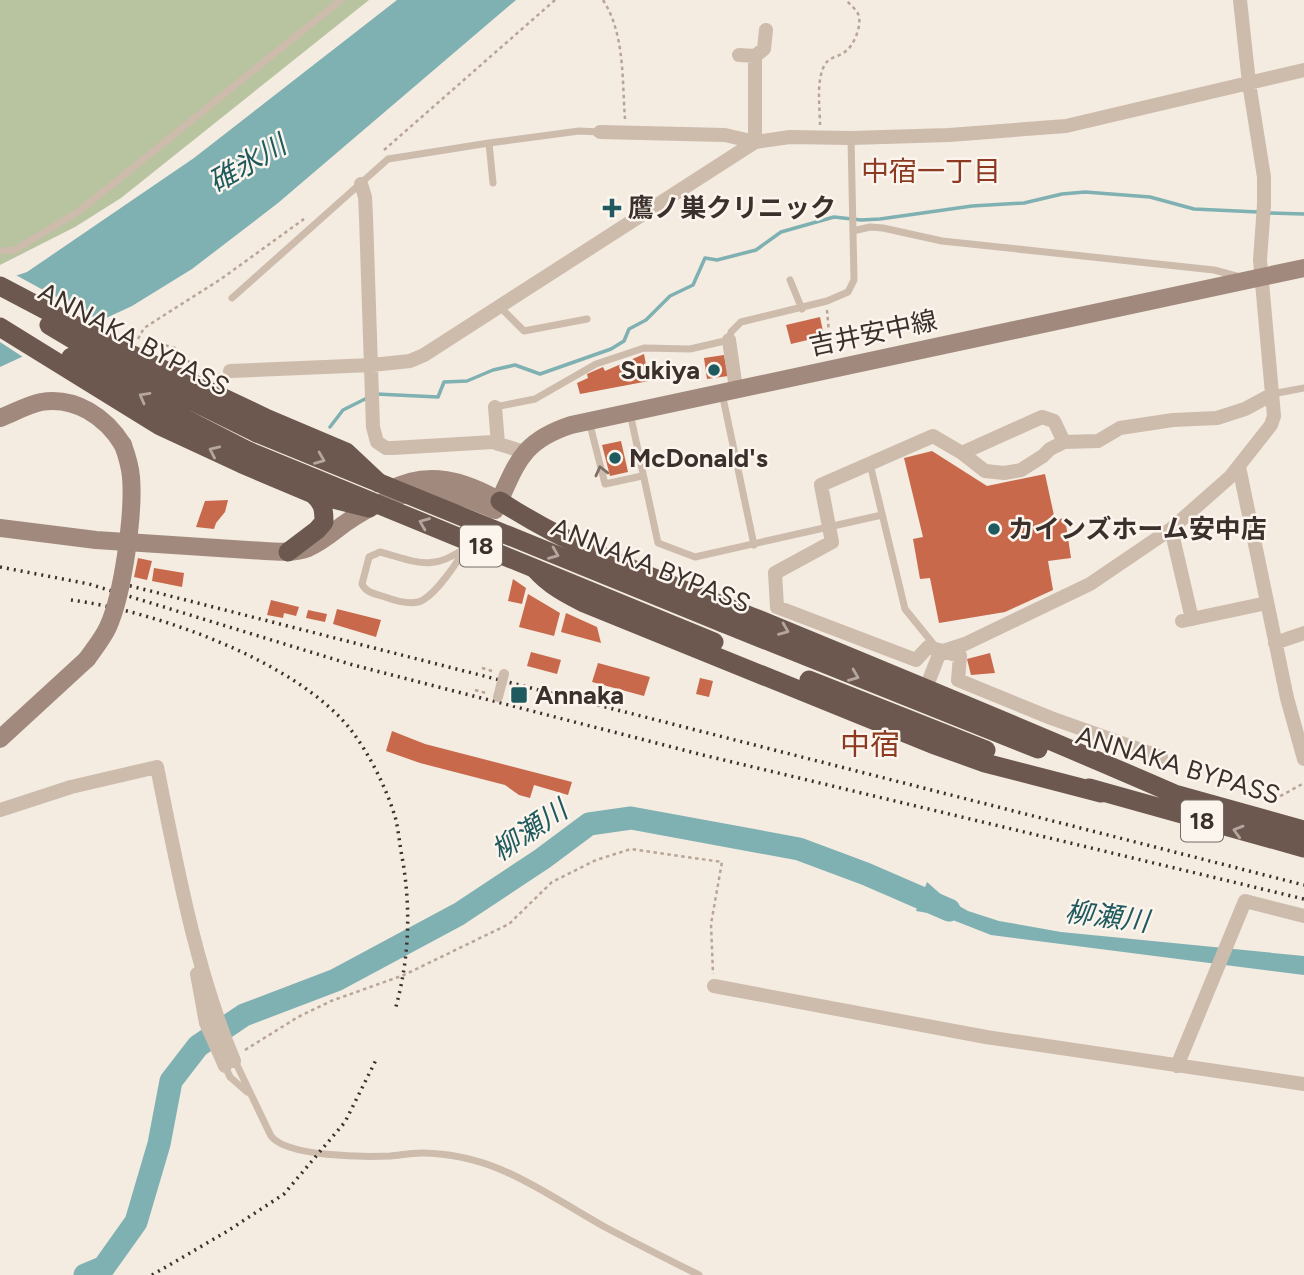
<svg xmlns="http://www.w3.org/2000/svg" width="1304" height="1275" viewBox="0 0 1304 1275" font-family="Figtree,'Noto Sans JP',sans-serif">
	<rect width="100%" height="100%" fill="#f4ebe1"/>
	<!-- green -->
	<path fill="#b8c4a0" d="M0 0H369L121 198 75 227 0 265Z"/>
	<!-- water -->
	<path fill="#7fb0b2" d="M397 0H516L278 203 192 269 132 306 0 367V281L27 272 194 158Z
		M927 882 945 898 968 911 999 921 1061 932 1304 956V975L991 935 940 915 916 911Z"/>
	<!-- pier -->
	<path fill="#f4ebe1" d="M12 273 104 323 26 359 0 342V277Z"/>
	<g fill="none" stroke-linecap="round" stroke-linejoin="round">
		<!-- stream -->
		<path stroke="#7fb0b2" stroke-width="3.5" d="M1266 213 1304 214
			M376 394 438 397 444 382 467 381 493 370 515 365 540 374 611 349 624 341 629 329 646 320 670 296 693 285 705 258 717 260 756 250 781 232 834 217 861 220 880 219 972 206 1024 203 1062 194 1085 192 1150 197 1194 209 1258 212
			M330 427 343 410 369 397"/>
		<!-- river -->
		<path stroke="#7fb0b2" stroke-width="23" d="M85 1275 104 1267 136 1222 159 1144 171 1081 198 1046 244 1015 336 980 459 914 542 859 589 824 631 818 799 849 866 874 949 910"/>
	</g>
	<!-- building -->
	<path fill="#c8694b" d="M820 317 824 336 791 344 786 325Z
		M644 354 649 381 580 394 577 383 588 378 587 374 603 367 605 371Z
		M724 355 728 376 707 379 704 358Z
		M621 441 628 472 610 476 602 445Z
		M932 451 987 486 1045 474 1055 520 1065 518 1071 558 1048 561 1053 590 1005 612 939 623 930 578 920 579 913 539 923 537 904 458Z
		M228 500 225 512 216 523 214 529 196 527 205 501Z
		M138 558 152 561 147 580 134 577Z
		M154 568 184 573 182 587 152 581Z
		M513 579 526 588 522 604 508 601Z
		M528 594 560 613 554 636 519 627Z
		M271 600 299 607 296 616 284 613 283 618 267 615Z
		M337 609 381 620 376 637 333 624Z
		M308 610 327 614 325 622 306 618Z
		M566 613 597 627 601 643 561 632Z
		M531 652 561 660 557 674 527 666Z
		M990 653 995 673 971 675 967 659Z
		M598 663 650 677 644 696 592 682Z
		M700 678 713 681 709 697 696 694Z
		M392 731 425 744 572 782 568 795 534 785 530 798 519 795 505 785 420 763 386 751Z"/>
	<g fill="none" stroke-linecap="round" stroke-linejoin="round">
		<!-- path -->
		<path stroke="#b9a596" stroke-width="2.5" stroke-dasharray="3.5 3.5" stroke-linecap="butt" d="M603 0C625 34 622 80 625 119
			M820 125C820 107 816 83 824 66 828 57 839 57 846 51 854 45 861 27 859 17 858 10 850 5 846 0
			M384 150 555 0
			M827 310 831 356
			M138 339 144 328 221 279 304 219
			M159 348 165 345 175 348 190 363
			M205 370 219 374
			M482 668 492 671
			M475 690 486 693
			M509 699 523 703
			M1268 803 1304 783
			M245 1050 298 1017 331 1001 404 975 509 924 552 882 596 860 631 849 722 862 711 924 713 974"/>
		<!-- service -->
		<path stroke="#cdbbac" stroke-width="7" d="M489 143 493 183
			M853 231 870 227 883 228 942 241 1214 270 1240 277
			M0 251 15 250 79 211 341 0
			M790 280 802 309
			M232 298 388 159 489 143 579 131 600 132
			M500 307 524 331 587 319
			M722 393 754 545
			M1272 394 1304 388
			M495 407 535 399 596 364 644 348 690 349 729 340 731 332 741 322 827 301 848 292 854 280 851 138
			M630 413 658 543 695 557 882 515
			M589 421 605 484 642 476
			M870 464 905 609 935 646
			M465 548C458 562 437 592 423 600 413 606 396 601 385 597 376 594 366 593 362 584L369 557 380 552C417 562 432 572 465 548Z
			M235 1061 271 1136C287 1157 364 1157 390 1156 401 1155 411 1153 422 1153 497 1154 542 1192 603 1226 635 1243 667 1259 699 1275
			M225 1066 230 1077 247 1092"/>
		<!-- minor -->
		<path stroke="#cdbbac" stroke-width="14" d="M739 55 755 56V142
			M755 56 764 49 766 30
			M600 132 725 135 755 142
			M361 184 365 197 366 217 373 427 377 442 386 448H393L493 442 524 452
			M729 340 736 389
			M230 371 372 365 410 361 424 355 755 142 790 137 851 138 949 135 1066 126 1304 70
			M495 407 498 444
			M962 453 1042 417 1054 421 1064 442
			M1239 467 1287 698 1304 759
			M1171 529 1192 619
			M1182 621 1267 603
			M1275 643 1304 633
			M926 688 940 652 965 644 1090 584 1171 529 1230 477 1271 425 1274 416 1260 260 1264 205V177L1249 83 1240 0
			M1161 757 1051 718 958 680 960 656 928 647 916 660 777 607 775 573 832 542 821 485 933 436 962 453 985 471 1004 473 1021 470 1043 456 1050 449 1064 442 1098 441 1120 428 1173 420 1217 418 1245 409 1271 395
			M0 810 71 787 157 767C177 866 195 967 234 1061
			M197 974 206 1023 225 1066
			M714 986 986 1037 1304 1084
			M1177 1066 1245 901 1304 916"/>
		<!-- secondary -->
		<path stroke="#a18a7d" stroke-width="18" d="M0 418C13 413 27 405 41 402 75 396 106 417 123 445
			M390 490C428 469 465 481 500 501
			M0 528 96 540 265 551C279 552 295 553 308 548 322 542 332 533 344 524 368 507 397 492 428 491 451 491 474 501 495 510 517 465 519 442 571 425L1304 268
			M0 739 87 659"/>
		<!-- trunk -->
		<path stroke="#6c584f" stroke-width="19" d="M0 286 116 347 268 419 346 452 379 483
			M49 325 101 356 257 433
			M0 327 160 426 242 464 313 494 369 508
			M71 357 168 410 248 451
			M500 501C582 555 679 587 770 624 906 680 1042 736 1177 795
			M288 552 317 530 324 522C324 509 323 502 313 494
			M535 569C549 585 566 594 584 603L932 744 985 763 1101 793
			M723 623 1038 749
			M809 680 986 750
			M1089 788 1304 848
			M1167 792 1304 830"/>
		<!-- rail -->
		<path stroke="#3b302b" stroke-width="3.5" stroke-dasharray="2 5" stroke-linecap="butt" d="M0 567 89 584 353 665 703 755 1304 899
			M123 584 1304 885
			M71 600C155 611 297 661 351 730 370 755 387 789 396 820 399 834 400 848 403 862 411 912 409 961 395 1010
			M152 1275 226 1232 284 1194 345 1122 376 1060"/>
		<!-- pedestrian-bridge -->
		<path stroke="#cdbbac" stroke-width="10" d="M498 697 504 674"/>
		<!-- secondary-bridge -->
		<path stroke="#a18a7d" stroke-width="18" d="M87 659C94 649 103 638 108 627 123 594 134 514 131 477 130 465 127 456 123 445"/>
		<!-- trunk-bridge -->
		<path stroke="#6c584f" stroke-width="19" d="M257 433 723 623
			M248 451 714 642"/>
	</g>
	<!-- one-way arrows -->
	<defs><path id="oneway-chevron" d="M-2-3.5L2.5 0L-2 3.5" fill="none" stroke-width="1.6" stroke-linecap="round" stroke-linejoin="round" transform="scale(1.75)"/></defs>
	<g stroke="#b4a69e">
		<use href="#oneway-chevron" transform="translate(144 397) rotate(-151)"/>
		<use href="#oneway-chevron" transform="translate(214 451) rotate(-155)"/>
		<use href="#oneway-chevron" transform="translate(320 459) rotate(22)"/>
		<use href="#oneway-chevron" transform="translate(424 523) rotate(-158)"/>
		<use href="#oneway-chevron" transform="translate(554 554) rotate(22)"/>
		<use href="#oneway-chevron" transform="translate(784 630) rotate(22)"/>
		<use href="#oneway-chevron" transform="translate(854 676) rotate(22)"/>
		<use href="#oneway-chevron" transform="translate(1238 831) rotate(-164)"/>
	</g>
	<use stroke="#7d6f65" href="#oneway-chevron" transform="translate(601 471) rotate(-104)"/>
	<!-- markers -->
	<g fill="#1f5a5e" stroke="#fbf5ee" stroke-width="2.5">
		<path d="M608.5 197.5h7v7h7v7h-7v7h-7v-7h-7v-7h7z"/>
		<circle cx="714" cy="370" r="7"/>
		<circle cx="615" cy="458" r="7"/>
		<circle cx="994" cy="529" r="7"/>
		<rect x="510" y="686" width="18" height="18" rx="3.5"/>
	</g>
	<g text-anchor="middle" stroke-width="5" stroke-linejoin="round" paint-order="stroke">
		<!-- shield labels -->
		<g fill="#fbf5ee" stroke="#756b66" stroke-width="2">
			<rect x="460" y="525.5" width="42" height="41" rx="5"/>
			<rect x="1181" y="800.5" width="42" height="41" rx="5"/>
		</g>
		<g font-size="24" font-weight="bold" fill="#3b302b">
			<text x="481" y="554">18</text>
			<text x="1202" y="829">18</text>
		</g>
		<!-- poi labels -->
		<g font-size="26" font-weight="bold" fill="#3b302b" stroke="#fbf5ee" text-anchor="start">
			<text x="628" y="217">鷹ノ巣クリニック</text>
			<text x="700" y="379" text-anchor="end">Sukiya</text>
			<text x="629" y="467">McDonald's</text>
			<text x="1008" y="538">カインズホーム安中店</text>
			<text x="535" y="704">Annaka</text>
		</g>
		<!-- street labels -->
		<g font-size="26" fill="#3b302b" stroke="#fbf5ee">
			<text transform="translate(873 333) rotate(-12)" y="9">吉井安中線</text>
			<text transform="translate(134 339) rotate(28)" y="9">ANNAKA BYPASS</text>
			<text transform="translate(651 565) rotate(22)" y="9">ANNAKA BYPASS</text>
			<text transform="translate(1178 765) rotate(17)" y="9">ANNAKA BYPASS</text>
		</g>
		<!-- water labels -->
		<g font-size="28" font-style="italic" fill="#1f5a5e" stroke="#fbf5ee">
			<text transform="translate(247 163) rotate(-30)" y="10">碓氷川</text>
			<text transform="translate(529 830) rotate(-34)" y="10">柳瀬川</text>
			<text transform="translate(1107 916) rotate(7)" y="10">柳瀬川</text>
		</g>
		<!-- neighbourhood labels -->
		<g font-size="28" fill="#8c3b22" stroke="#fbf5ee">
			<text x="931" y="181">中宿一丁目</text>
		</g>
		<!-- quarter labels -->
		<g font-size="30" fill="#8c3b22" stroke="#fbf5ee">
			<text x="870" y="755">中宿</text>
		</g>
	</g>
</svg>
